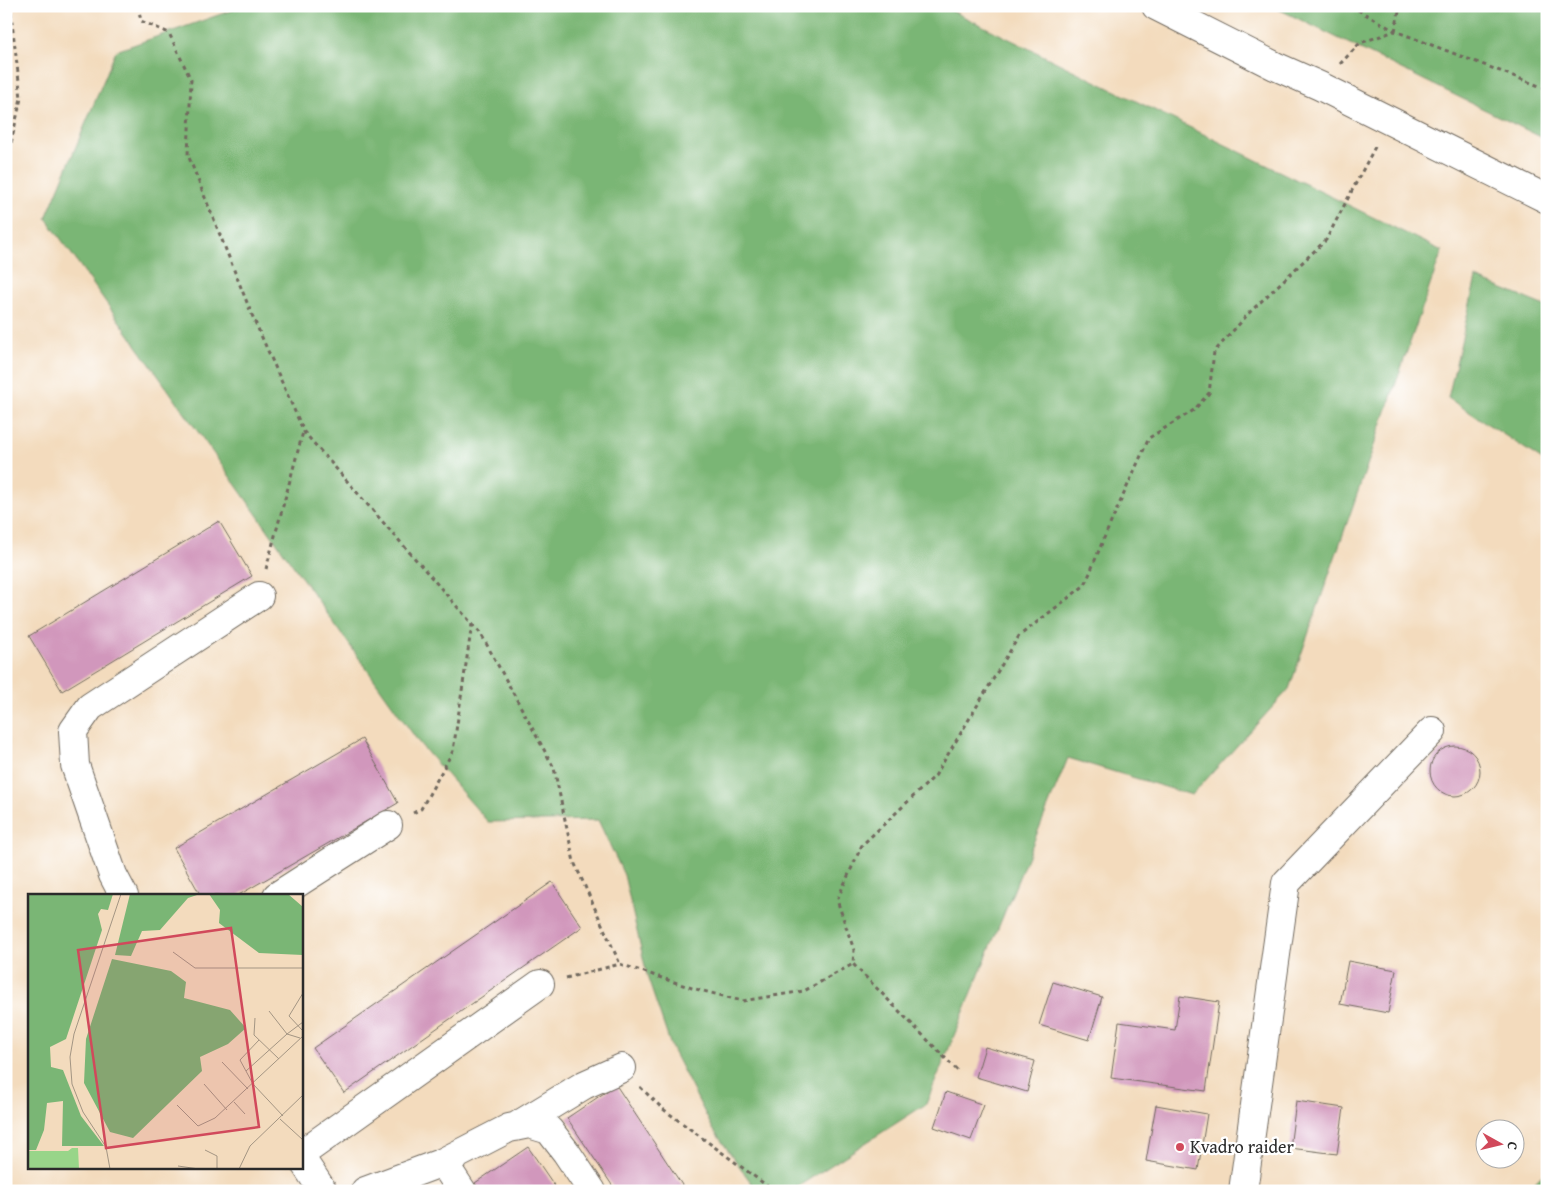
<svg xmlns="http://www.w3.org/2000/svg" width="1553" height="1197" viewBox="0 0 1553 1197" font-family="'Gentium Book Plus',serif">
	<rect width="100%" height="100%" fill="#fff"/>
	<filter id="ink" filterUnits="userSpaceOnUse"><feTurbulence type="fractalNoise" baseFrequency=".02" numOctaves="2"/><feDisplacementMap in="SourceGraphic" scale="10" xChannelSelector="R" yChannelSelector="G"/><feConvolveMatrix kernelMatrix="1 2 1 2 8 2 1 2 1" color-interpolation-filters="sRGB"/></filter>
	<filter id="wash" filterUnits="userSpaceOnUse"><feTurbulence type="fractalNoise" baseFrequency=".0096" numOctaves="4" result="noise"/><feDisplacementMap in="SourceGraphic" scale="20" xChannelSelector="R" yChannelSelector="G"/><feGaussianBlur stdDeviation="1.12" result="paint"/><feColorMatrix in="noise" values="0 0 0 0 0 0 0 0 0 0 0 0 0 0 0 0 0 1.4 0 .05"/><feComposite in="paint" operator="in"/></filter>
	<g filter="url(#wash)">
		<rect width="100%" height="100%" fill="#f3dbbd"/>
		<!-- forest -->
		<path fill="#7ab675" stroke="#527050" d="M244 6H942L1442 251 1289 689 1192 795 1068 758 926 1104 791 1191H757L713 1129 672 1049 648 979 624 875 598 820 488 822 420 744 46 218 116 51Z
			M1272 6H1547V140Z
			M1476 278 1547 307V463L1448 398Z
			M1547 1170V1191H1526Z"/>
		<g id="blocks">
			<!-- building -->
			<path fill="#d197bc" d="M219 521 252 576 62 691 29 636Z
				M362 739 398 803 237 896H201L174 848Z
				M1430 771a25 25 0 1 1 50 0a25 25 0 1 1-50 0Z
				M552 882 582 927 344 1093 313 1048Z
				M1348 961 1396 970 1388 1013 1340 1004Z
				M1053 982 1102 997 1089 1040 1039 1025Z
				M1180 996 1219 1002 1206 1091 1111 1078 1119 1022 1175 1030Z
				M985 1047 1035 1061 1027 1092 976 1077Z
				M616 1085 686 1191H616L567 1118Z
				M946 1092 984 1105 971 1140 934 1127Z
				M1296 1101 1344 1108 1337 1154 1290 1148Z
				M1156 1105 1207 1114 1198 1170 1146 1161Z
				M528 1147 558 1191H480L475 1183Z"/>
		</g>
	</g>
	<g filter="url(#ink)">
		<use href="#blocks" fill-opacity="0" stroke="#71695e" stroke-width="1"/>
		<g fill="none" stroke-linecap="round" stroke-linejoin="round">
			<defs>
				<path id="minor" d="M1156 6 1275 66 1320 86 1547 199
					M124 896 113 875 75 765 73 731 90 707 259 596
					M277 896 388 825
					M515 1127 584 1085 622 1068
					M301 1154 540 984
					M301 1158 323 1191
					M443 1162 462 1191
					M365 1191 443 1162 509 1128 529 1124 549 1130 566 1152 592 1191
					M1243 1191 1286 883 1432 731"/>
			</defs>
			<!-- minor casing -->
			<use href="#minor" stroke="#71695e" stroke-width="30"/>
			<!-- path -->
			<path stroke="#71695e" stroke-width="3" stroke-dasharray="4 4" stroke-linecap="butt" d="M138 6 141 21 169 33 191 80 188 155 252 315 304 432 481 634 554 768 574 862 620 964
				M1351 6 1395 31 1547 89
				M1395 31 1400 6
				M1340 64 1360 43 1395 31
				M6 166 21 98 10 6
				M266 569 303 432
				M413 813 421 809 453 751 472 624
				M566 978 620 964 692 988 742 1001 804 991 853 964
				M957 1070 853 964 854 950 837 900 862 845 935 776 1019 636 1085 585 1104 538 1149 438 1194 410 1209 393 1214 352 1250 312 1326 240 1376 145
				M640 1087 663 1109 774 1191"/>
			<!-- minor -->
			<use href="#minor" stroke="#fff" stroke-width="28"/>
		</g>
	</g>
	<!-- markers -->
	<circle fill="#d1495b" stroke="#fff" stroke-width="2" cx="1180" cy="1147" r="5"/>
	<g text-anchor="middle" stroke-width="4.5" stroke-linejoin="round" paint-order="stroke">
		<!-- poi labels -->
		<g font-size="18" fill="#2b2b2b" stroke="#fff" text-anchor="start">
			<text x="1190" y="1153">Kvadro raider</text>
		</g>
	</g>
	<!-- overview -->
	<g transform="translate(28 894)">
		<rect width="275" height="275" fill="#f3dbbd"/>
		<path d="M44 254H50L51 275H0V257H40Z" fill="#98d589"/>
		<path d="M0 0H85L80 16 73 15 70 20 74 36 38 145 22 153 23 173 35 176 53 222 76 252H34L35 207 19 209 16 236 8 256H0ZM102 0H172L160 4 132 36 114 37 103 62 87 61ZM181 0H260L275 13V61L231 59 191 29 192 16ZM84 65 143 77 158 88 156 104 202 116 218 134 200 150 172 163 174 177 105 244 82 238 56 189 58 145Z" fill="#7ab675"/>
		<path fill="none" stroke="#a39583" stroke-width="1" d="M145 58 167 74H275M275 99 261 122 275 137M241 117 259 140 275 128M227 124 226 141 251 165M231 146 212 166 225 190 255 222M194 168 220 195M218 177 259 140 272 144M176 190 199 216M206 208 217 220M149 211 170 232 187 224 275 142M252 225 275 246M177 256 189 262V275M150 272 171 275M82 275 78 253 55 218 44 190 42 163 46 140 93 0M211 275 222 252 275 201"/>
		<path fill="#d1495b" fill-opacity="0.15" stroke="#d1495b" stroke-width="2.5" d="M203 34 231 233 78 254 50 56Z"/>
		<rect width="275" height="275" fill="none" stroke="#2b2b2b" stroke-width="2.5"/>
	</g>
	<!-- margin -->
	<rect width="1553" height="1197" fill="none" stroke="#fff" stroke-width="25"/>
	<!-- north arrow -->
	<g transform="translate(1500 1144) rotate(98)"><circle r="24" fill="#ffffff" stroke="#aaaaaa"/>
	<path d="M0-4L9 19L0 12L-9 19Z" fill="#d1495b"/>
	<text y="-8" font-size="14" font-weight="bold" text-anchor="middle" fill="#2b2b2b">С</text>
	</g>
</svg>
